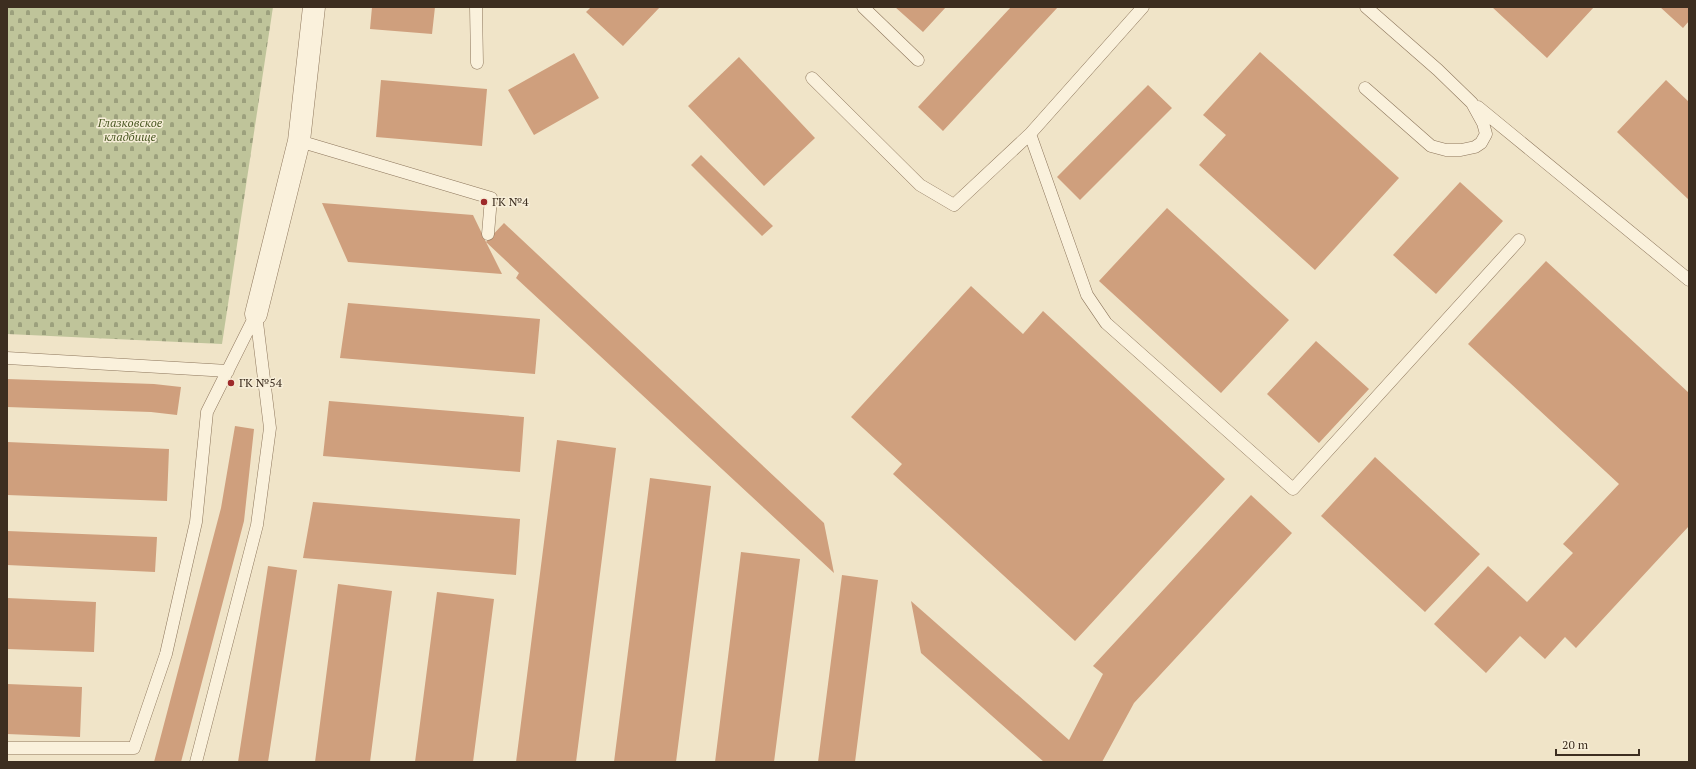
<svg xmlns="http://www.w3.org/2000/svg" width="1696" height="769" viewBox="0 0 1696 769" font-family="'PT Serif',serif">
	<defs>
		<pattern id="cemetery-stones" width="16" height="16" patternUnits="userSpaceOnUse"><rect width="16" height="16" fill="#bfc49a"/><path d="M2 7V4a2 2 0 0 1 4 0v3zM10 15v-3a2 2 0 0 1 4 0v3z" fill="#9ca07d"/></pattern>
	</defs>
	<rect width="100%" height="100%" fill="#f0e4c8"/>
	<!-- cemetery -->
	<path fill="url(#cemetery-stones)" d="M7 7H273L222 344 7 334Z"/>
	<!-- building -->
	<path fill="#cf9f7d" d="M372 7H435L432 34 370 29Z
		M591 7H660L623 46 586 12Z
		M895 7H946L923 32Z
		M1011 7H1058L943 131 918 107Z
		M1492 7H1594L1547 58Z
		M1660 7H1689V21L1683 28Z
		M1260 52 1399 178 1315 270 1199 165 1226 135 1203 115Z
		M574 53 599 98 534 135 508 90Z
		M739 57 815 138 764 186 688 106Z
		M381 80 487 89 482 146 376 137Z
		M1666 80 1689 102V200L1617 132Z
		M1148 85 1172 108 1080 200 1057 177Z
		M701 155 773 226 762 236 691 165Z
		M1460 182 1503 221 1436 294 1393 255Z
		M322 203 473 215 486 242 504 223 824 523 834 573 516 278 519 273 486 242 502 274 348 262Z
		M1167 208 1289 320 1221 393 1099 281Z
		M1546 261 1689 393V526L1576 648 1565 637 1545 659 1520 636 1486 673 1434 624 1488 566 1527 602 1573 553 1563 544 1619 484 1468 344Z
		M971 286 1023 334 1043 311 1225 479 1075 641 893 474 902 464 851 417Z
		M348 303 540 319 535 374 340 358Z
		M1316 341 1369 389 1319 443 1267 394Z
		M7 379 154 384 181 387 177 415 151 412 7 407Z
		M329 401 524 417 520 472 323 456Z
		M235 426 254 429 244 521 181 762H154L221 508Z
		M557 440 616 448 576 762H516Z
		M7 442 169 449 167 501 7 495Z
		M1375 457 1480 554 1425 612 1321 516Z
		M650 478 711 486 676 762H614Z
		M1251 495 1292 533 1134 703 1102 762H1044L921 653 911 601 1069 740 1103 674 1093 666Z
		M313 502 520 519 516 575 303 558Z
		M7 531 157 537 155 572 7 565Z
		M741 552 800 559 774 762H715Z
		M268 566 297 570 268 762H238Z
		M842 575 878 580 855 762H818Z
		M338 584 392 591 370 762H315Z
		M437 592 494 599 473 762H415Z
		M7 598 96 602 94 652 7 649Z
		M7 684 82 687 80 737 7 734Z"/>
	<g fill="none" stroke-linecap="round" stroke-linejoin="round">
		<defs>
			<path id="lane" d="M476 7 477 63
				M863 7 918 60
				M812 78 920 185 954 205 1030 134 1143 7
				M1365 88 1431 146 1446 150H1461L1475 147 1481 143 1486 134 1483 123 1472 103 1438 70 1366 7
				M1478 107 1689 280
				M1030 134 1087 295 1106 323 1293 489 1519 240
				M299 141 491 198 488 234
				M7 358 228 371
				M7 748H134L166 654 196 522 207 412 256 314
				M196 762 257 525 270 428 256 314"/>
			<path id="street" d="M256 314 299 141 314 7"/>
		</defs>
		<!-- lane casing -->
		<use href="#lane" stroke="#8d765c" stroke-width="13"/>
		<!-- street casing -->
		<use href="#street" stroke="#8d765c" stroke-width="23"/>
		<!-- lane -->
		<use href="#lane" stroke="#faf1dc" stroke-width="12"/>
		<!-- street -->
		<use href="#street" stroke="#faf1dc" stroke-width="22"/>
	</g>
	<!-- markers -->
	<g fill="#9e2a2b" stroke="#f7eed8" stroke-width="1.5">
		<circle cx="484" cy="202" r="4"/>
		<circle cx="231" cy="383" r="4"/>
	</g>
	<g text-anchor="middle" stroke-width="3" stroke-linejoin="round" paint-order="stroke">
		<!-- park labels -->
		<g font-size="12" font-style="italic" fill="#4d5a26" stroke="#f7eed8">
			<text x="130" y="127">Глазковское<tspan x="130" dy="14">кладбище</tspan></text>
		</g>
		<!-- poi labels -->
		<g font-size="12" fill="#3d2e20" stroke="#f7eed8" text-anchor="start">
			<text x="492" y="206">ГК №4</text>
			<text x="239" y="387">ГК №54</text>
		</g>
	</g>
	<!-- border -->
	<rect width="1696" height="769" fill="none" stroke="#3d2e20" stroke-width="16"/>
	<!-- scale -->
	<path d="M1556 749v6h83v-6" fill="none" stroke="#3d2e20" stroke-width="2"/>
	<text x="1562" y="749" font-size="12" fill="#3d2e20" stroke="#f7eed8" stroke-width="3" paint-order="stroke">20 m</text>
</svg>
